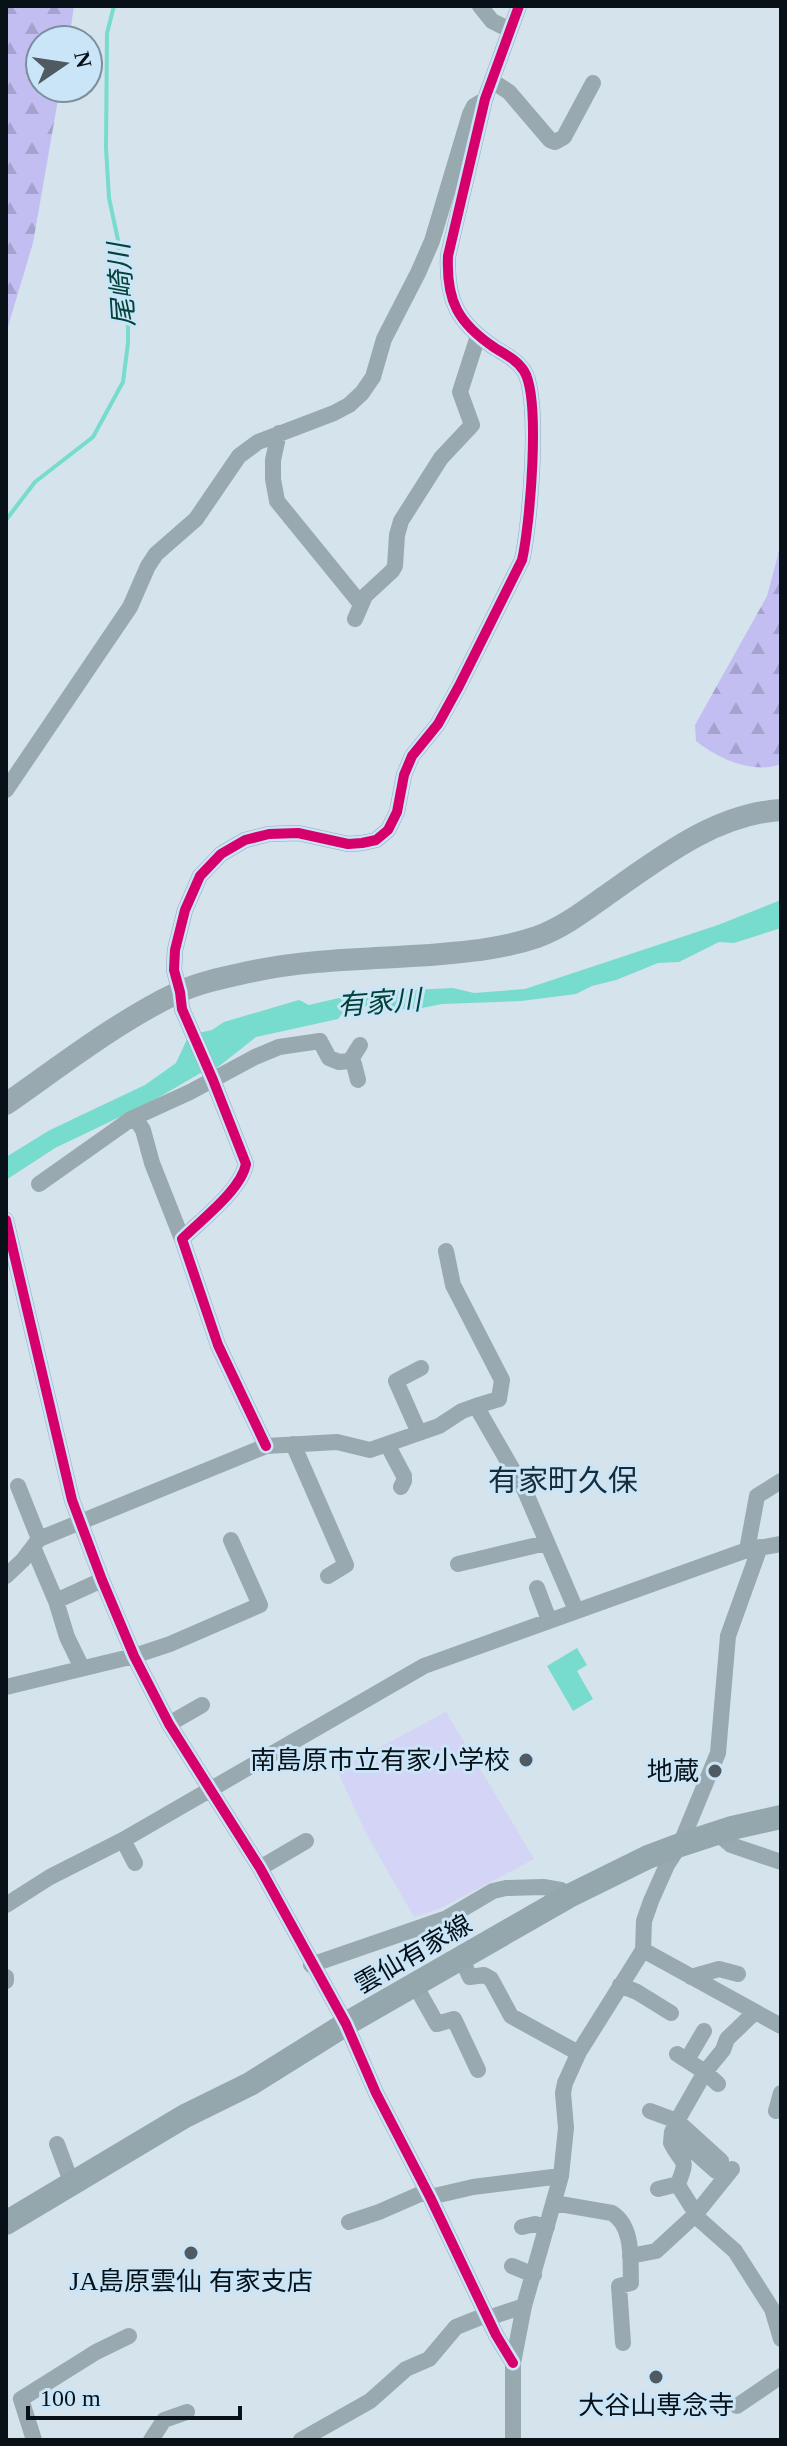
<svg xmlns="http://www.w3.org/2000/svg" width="787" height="2446" viewBox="0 0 787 2446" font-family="'Times New Roman','Noto Sans JP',serif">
	<defs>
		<pattern id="forest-firs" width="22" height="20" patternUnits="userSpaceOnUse" patternTransform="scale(2)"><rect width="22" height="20" fill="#c2bef1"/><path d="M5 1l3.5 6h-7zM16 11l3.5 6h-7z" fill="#a5a2ce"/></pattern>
	</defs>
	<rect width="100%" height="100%" fill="#d4e3ec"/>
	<!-- forest -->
	<path fill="url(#forest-firs)" d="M6 6H74L69 40H40V88H60L33 243 6 333Z
		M781 544V764C753 775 717 758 696 741L695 725 767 596Z"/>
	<!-- park -->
	<path fill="#d3d4f6" d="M446 1712 534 1859 441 1908 414 1917 367 1835 337 1770Z"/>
	<!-- water -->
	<path fill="#77dbcd" d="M781 900V928L734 943 719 942 679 962 658 963 616 980 592 986 576 994 521 1001 442 1004 417 1009H387L379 1004 345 1010 338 1019 256 1037 218 1067 204 1071 149 1103 55 1148 6 1180V1157L50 1130 145 1085 176 1063 189 1035 212 1030 224 1022 299 1000 309 1005 356 994 410 990 453 988 474 993 525 989 718 925Z
		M577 1648 587 1665 577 1671 593 1699 573 1711 547 1666Z"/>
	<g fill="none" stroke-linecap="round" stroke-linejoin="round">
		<!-- stream -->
		<path stroke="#77dbcd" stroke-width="4" d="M6 520 35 482 93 437 123 382 128 343V309L120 276 118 240 109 198 106 148 107 33 114 6"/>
		<!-- minor -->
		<path stroke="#98a9af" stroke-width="16" d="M480 6 492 21 510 30
			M492 81 509 92 550 140 555 142 564 137 593 83
			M279 433 273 460V479L277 501 360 603
			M355 619 365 596 392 571 395 566 397 535 401 521 441 458 472 425 460 392 478 336
			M6 790 130 607 148 566 156 554 196 519 239 456 258 442 334 413 349 405 362 393 373 377 384 339 418 273 432 241 470 114 474 106 484 100
			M350 1061 354 1064 358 1080
			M135 1118 143 1130 152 1163 182 1239
			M39 1184 131 1119 190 1092 255 1057 279 1047 320 1041 329 1058 339 1062 350 1061 360 1045
			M6 1220 72 1500 102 1580 134 1656 169 1724 260 1868 346 2024 376 2093 430 2197 496 2335 513 2363
			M446 1251 453 1285 502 1380 499 1399 476 1406
			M419 1433 396 1381 421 1368
			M293 1444 346 1565 328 1576
			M387 1444 404 1476V1481L401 1487
			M266 1446 218 1345 182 1239C201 1220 241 1190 246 1164L213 1080 182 1009 180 992 174 970 175 950 185 910 200 876 221 854 245 840 269 834 298 833 348 844 362 843 376 840 388 830 397 812 404 775 412 756 438 724 459 686 522 560C530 526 541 398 524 371 517 360 505 354 495 348 458 323 446 301 448 256L485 99 519 6
			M18 1486 39 1539
			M33 1547 56 1601 67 1637 82 1668
			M747 1550 757 1496 781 1481
			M458 1564 546 1543
			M6 1576 23 1560 39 1539 266 1446 337 1442 370 1450 439 1426 462 1411 476 1406 525 1491 576 1610
			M537 1588 549 1620
			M56 1601 102 1580
			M6 1687 134 1656 170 1644 260 1605 231 1540
			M169 1724 202 1705
			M717 1833 731 1845 781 1862
			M123 1840 135 1863
			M260 1868 306 1841
			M6 1905 50 1877 123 1840 424 1666 747 1550 781 1544
			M643 1950 781 2026
			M461 1958 470 1977 484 1975 491 1979 511 2016 571 2049 579 2052
			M311 1965 447 1918 493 1891 506 1888 543 1887 561 1890 569 1896
			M6 1977V1981
			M691 1977 719 1969 738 1974
			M415 1985 437 2024 454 2019 478 2070
			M620 1985 637 1992 671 2013
			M755 2012 727 2039 723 2050 705 2072 677 2121 672 2132 671 2143C683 2167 689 2156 678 2184L681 2190 700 2220 735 2251 772 2309 781 2339
			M677 2054 705 2072 718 2084
			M687 2060 704 2031
			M650 2111 677 2121 721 2161
			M776 2111 781 2093
			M672 2132 716 2171
			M57 2144 72 2184
			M658 2189 678 2184
			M430 2197 473 2187 561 2176
			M554 2203 612 2213C634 2227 630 2259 631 2283L619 2286 623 2343
			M349 2222 379 2212 427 2191
			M522 2227 535 2224 547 2227
			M630 2256 656 2251 695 2215 732 2169
			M512 2266 534 2275
			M488 2318 524 2306
			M737 2406 781 2376
			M34 2440 21 2399 96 2352 129 2336
			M151 2440 164 2420 187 2412
			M301 2440 370 2401 406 2369 429 2359 456 2327 486 2315
			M513 2440V2363L524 2306 561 2176 566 2128 563 2093 565 2083 579 2052 643 1950 644 1921 651 1901 667 1865 680 1845 718 1753 728 1636 760 1547"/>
		<!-- tertiary -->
		<path stroke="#98a9af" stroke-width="22" d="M6 1104C62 1065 118 1021 179 992 200 982 226 977 249 972 308 959 370 959 430 955 466 952 502 949 537 937 562 928 583 912 604 897 657 860 714 814 781 810"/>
		<!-- secondary -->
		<path stroke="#93a7ac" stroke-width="24" d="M6 2223 185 2116 250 2084 346 2024 569 1896 648 1857 680 1845 732 1828 781 1817"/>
		<defs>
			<path id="cycleway" d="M6 1220 72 1500 102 1580 134 1656 169 1724 260 1868 346 2024 376 2093 430 2197 496 2335 513 2363
				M266 1446 218 1345 182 1239C201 1220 241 1190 246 1164L213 1080 182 1009 180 992 174 970 175 950 185 910 200 876 221 854 245 840 269 834 298 833 348 844 362 843 376 840 388 830 397 812 404 775 412 756 438 724 459 686 522 560C530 526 541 398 524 371 517 360 505 354 495 348 458 323 446 301 448 256L485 99 519 6"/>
		</defs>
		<!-- cycleway casing -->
		<use href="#cycleway" stroke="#c9e5f7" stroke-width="15"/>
		<!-- cycleway -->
		<use href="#cycleway" stroke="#d6006c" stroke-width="10"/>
	</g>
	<!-- markers -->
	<g fill="#4f5a62" stroke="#c9e5f7" stroke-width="3">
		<circle cx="526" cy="1760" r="8"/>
		<circle cx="715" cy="1771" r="8"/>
		<circle cx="191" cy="2253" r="8"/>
		<circle cx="656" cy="2377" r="8"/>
	</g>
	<g text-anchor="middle" stroke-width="6" stroke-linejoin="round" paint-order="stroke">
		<!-- poi labels -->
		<g font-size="26" fill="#071117" stroke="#c9e5f7" text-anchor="end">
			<text x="510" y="1769">南島原市立有家小学校</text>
			<text x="699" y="1780">地蔵</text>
			<text x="191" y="2290" text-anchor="middle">JA島原雲仙 有家支店</text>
			<text x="656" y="2414" text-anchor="middle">大谷山専念寺</text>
		</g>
		<!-- street labels -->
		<g font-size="26" fill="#071117" stroke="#c9e5f7">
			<text transform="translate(413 1954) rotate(-30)" y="9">雲仙有家線</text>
		</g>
		<!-- water labels -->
		<g font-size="28" font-style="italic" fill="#034239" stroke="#c9e5f7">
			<text transform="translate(121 285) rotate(-94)" y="10">尾崎川</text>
			<text transform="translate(379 1002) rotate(-4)" y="10">有家川</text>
		</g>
		<!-- quarter labels -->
		<g font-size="30" fill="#162c3a" stroke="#c9e5f7">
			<text x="563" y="1491">有家町久保</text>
		</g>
	</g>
	<!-- border -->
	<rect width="787" height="2446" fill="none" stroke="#071117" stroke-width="16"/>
	<!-- north arrow -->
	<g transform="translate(64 64) rotate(77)"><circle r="38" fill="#c9e5f7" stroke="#7b909d" stroke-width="2"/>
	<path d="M0-6L14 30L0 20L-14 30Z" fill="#4f5a62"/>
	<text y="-12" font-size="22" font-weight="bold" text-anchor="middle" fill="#071117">N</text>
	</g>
	<!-- scale -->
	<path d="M28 2406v12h212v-12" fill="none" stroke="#071117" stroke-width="4"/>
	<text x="40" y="2406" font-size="24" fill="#071117" stroke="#c9e5f7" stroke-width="6" paint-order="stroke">100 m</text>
</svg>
